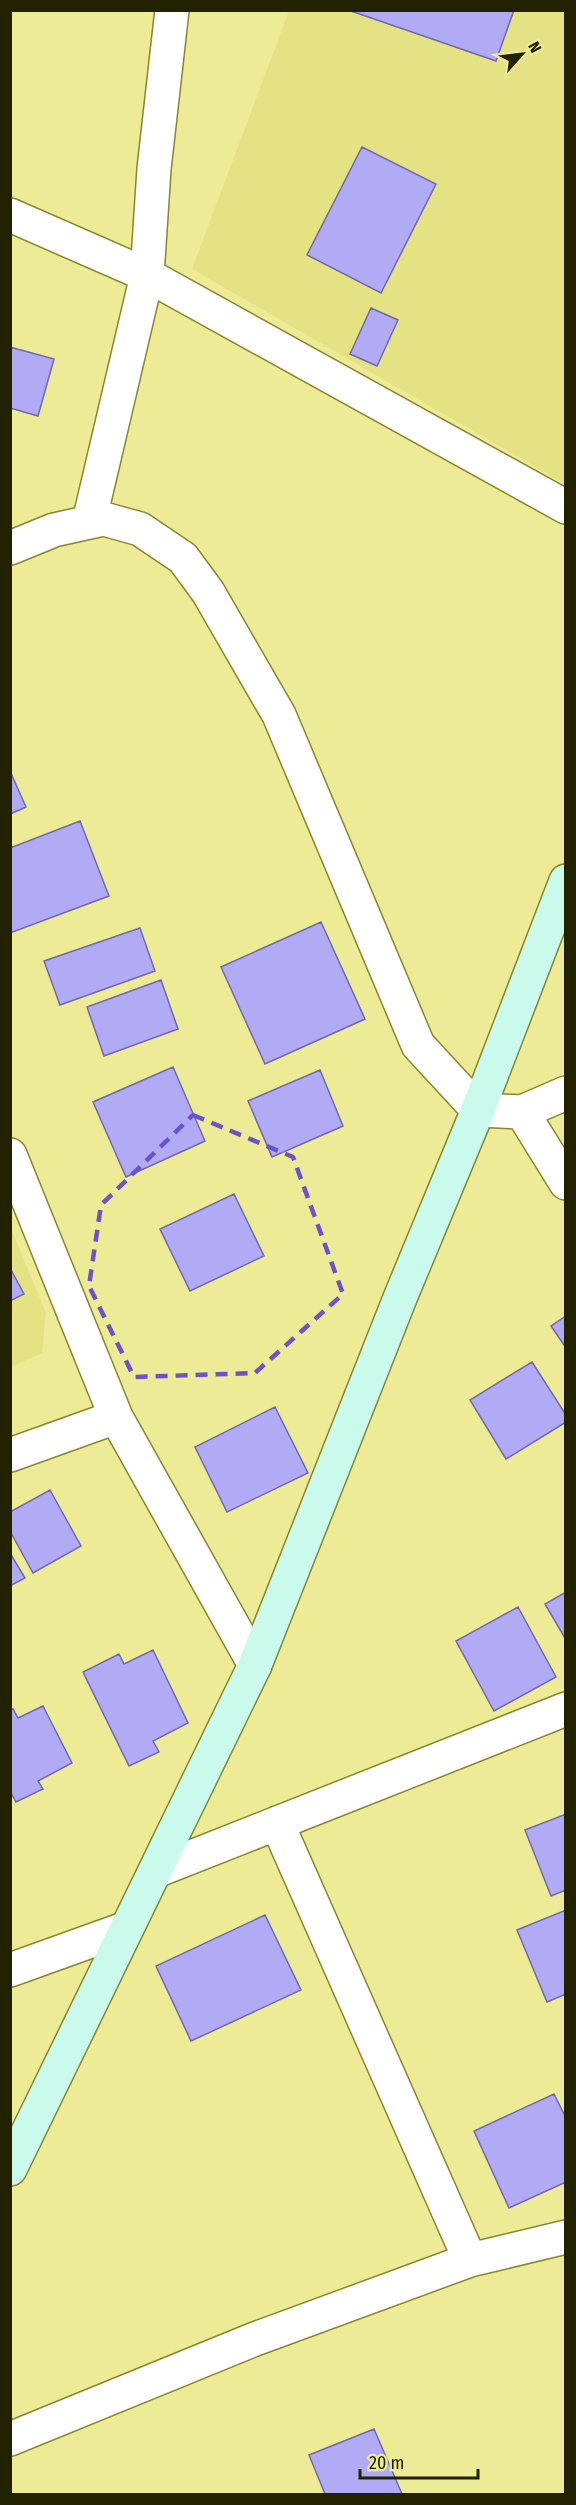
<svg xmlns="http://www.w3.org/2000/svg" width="576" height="2505" viewBox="0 0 576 2505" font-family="'Fira Sans Condensed',sans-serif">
	<rect width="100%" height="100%" fill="#eeeb96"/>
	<!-- built -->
	<path fill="#e5e284" d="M289 11H565V484L192 269Z
		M10 1226 46 1313 42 1353 11 1367Z"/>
	<!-- building -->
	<path fill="#b1abf6" stroke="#6f69ae" stroke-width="1.5" d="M348 10H514L496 61Z
		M362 147 436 184 381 293 307 255Z
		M371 308 398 320 377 366 350 354Z
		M10 347 54 359 38 416 10 408Z
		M10 771 26 807 10 814Z
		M80 821 109 896 10 933V848Z
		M321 922 365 1019 265 1064 221 967Z
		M140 928 155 971 60 1005 44 961Z
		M161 980 178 1029 104 1056 87 1007Z
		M173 1067 205 1141 126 1177 93 1102Z
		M320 1070 343 1126 272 1157 248 1101Z
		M234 1194 264 1256 190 1291 160 1229Z
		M10 1268 24 1294 10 1301Z
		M566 1316V1348L551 1326Z
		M532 1362 566 1415V1422L506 1459 470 1400Z
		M275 1407 308 1473 227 1512 195 1447Z
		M50 1490 81 1546 33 1573 10 1531V1512Z
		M10 1553 25 1578 10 1586Z
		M566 1592V1640L545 1604Z
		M518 1607 556 1677 494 1711 456 1641Z
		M153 1650 188 1723 153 1741 159 1752 129 1766 83 1672 119 1654 124 1664Z
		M43 1706 72 1763 38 1781 43 1789 16 1802 10 1791V1710L13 1709 18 1718Z
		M566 1814V1890L551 1896 525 1830Z
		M566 1910V1994L547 2002 517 1930Z
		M265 1915 301 1990 191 2041 156 1966Z
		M554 2094 566 2118V2182L509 2208 474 2131Z
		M374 2429 402 2494H325L309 2455Z"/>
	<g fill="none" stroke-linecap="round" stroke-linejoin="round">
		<defs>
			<path id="street" d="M10 215 147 275 566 507
				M89 522 147 275 154 169 172 10
				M10 548 54 530 104 519 140 529 183 558 208 592 279 715 418 1045 478 1110 522 1112 566 1093
				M522 1112 566 1183
				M10 1155 116 1417 255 1665
				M10 1455 116 1417
				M277 1823 470 2260
				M156 1871 566 1709
				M10 1970 127 1928
				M10 2439 255 2339 470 2260 566 2237"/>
			<path id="secondary" d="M10 2169 255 1665 400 1298 478 1110 566 881"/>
		</defs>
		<!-- street casing -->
		<use href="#street" stroke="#8a8630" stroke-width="36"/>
		<!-- secondary casing -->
		<use href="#secondary" stroke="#8a8630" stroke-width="36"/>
		<!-- street -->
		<use href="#street" stroke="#fff" stroke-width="33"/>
		<!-- secondary -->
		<use href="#secondary" stroke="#cafaeb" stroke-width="33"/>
	</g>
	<!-- marked area -->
	<path fill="none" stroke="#6a54cd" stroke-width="4.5" stroke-dasharray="12 8" stroke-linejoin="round" d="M193 1115 293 1157 343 1294 255 1373 134 1377 89 1286 101 1205Z"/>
	<!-- border -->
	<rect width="576" height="2505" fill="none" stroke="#232200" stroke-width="24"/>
	<!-- north arrow -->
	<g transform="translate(522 54) rotate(62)" stroke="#eeeb96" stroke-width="4.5" paint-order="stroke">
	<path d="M0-4.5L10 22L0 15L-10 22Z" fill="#232200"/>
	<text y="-9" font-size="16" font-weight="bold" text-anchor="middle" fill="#232200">N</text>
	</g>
	<!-- scale -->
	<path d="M360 2469v9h118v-9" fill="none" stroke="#232200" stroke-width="3"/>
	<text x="369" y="2469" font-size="18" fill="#232200" stroke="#eeeb96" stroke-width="4.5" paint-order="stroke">20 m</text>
</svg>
